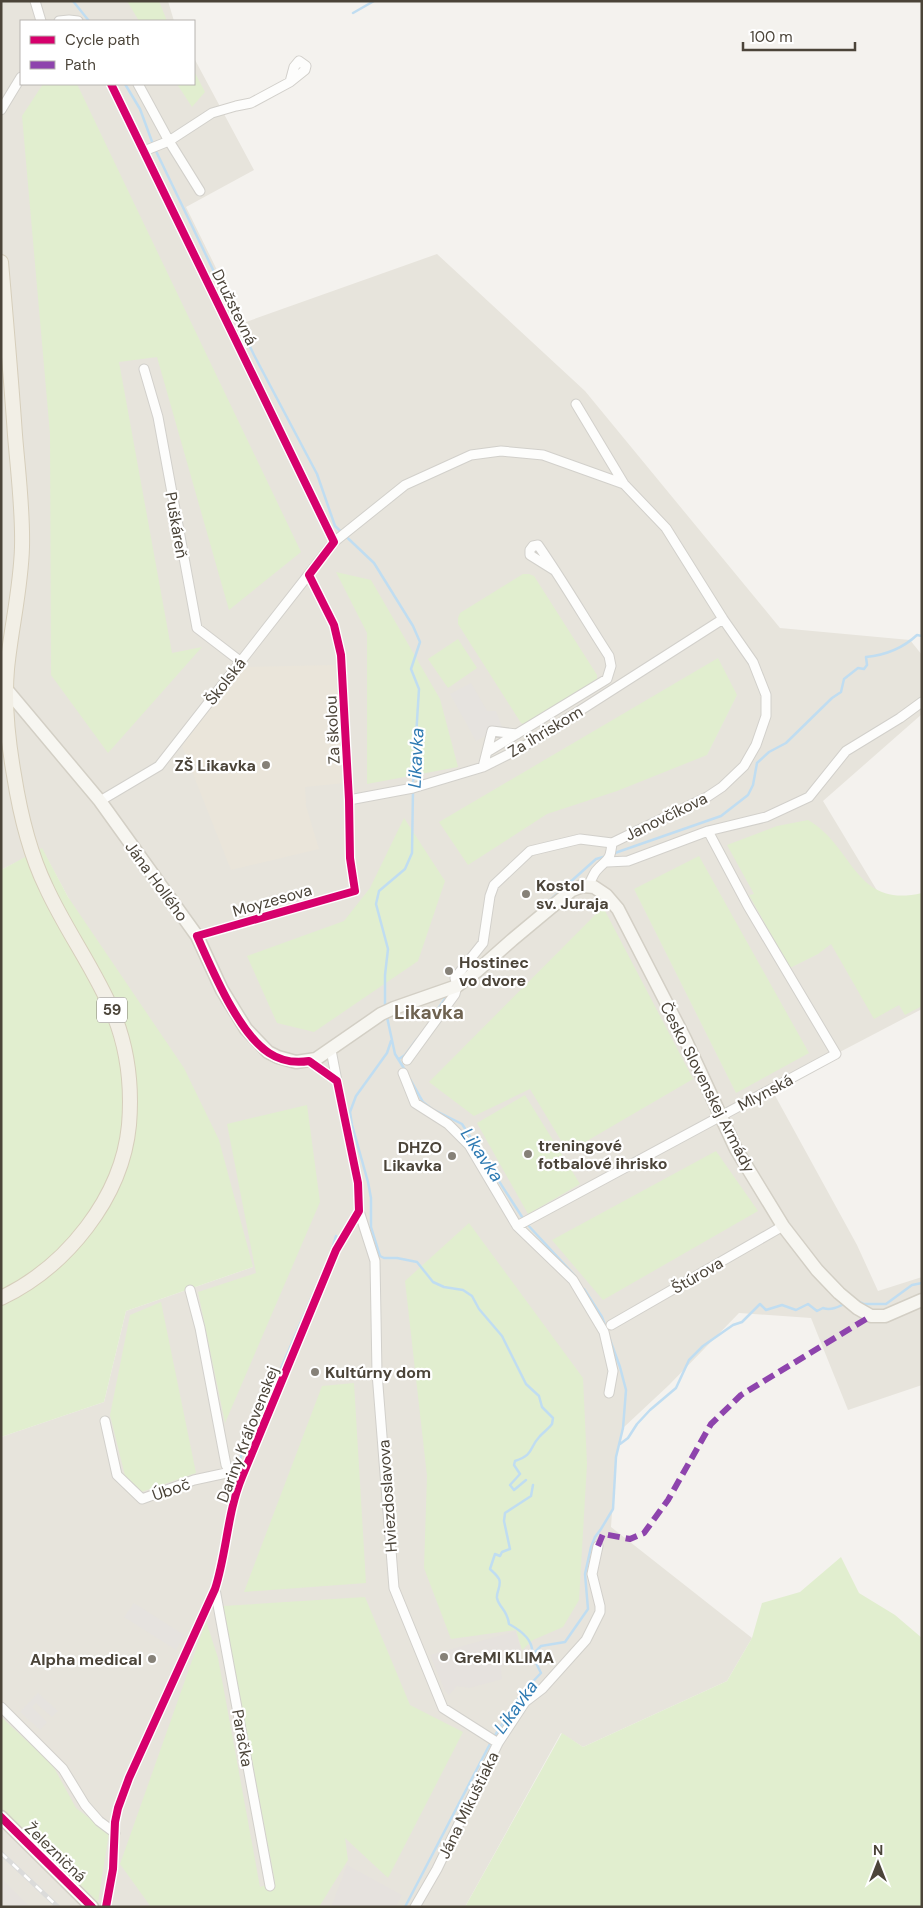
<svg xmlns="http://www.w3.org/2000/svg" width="923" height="1908" viewBox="0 0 923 1908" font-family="'DM Sans',sans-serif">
	<rect width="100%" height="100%" fill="#f4f2ee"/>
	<!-- residential -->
	<path fill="#e7e4dc" d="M1 1H168L174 21H21V84H194V58L254 170 186 207 243 323 437 254 585 391 780 628 910 640 922 655V714L823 801 922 965V1009L836 1054 772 1090 857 1245 878 1291 922 1277V1385L848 1410 811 1318 739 1313 669 1385 623 1428 616 1457 611 1527 752 1638 727 1681 583 1747 561 1733 465 1907H1V1437L104 1402 126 1311 253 1267 68 897 42 849 1 870Z"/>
	<!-- industrial -->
	<path fill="#e6e2de" d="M516 1631 521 1650 501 1668 502 1679 470 1688 457 1686 449 1695 445 1691 430 1655Z
		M347 1865 402 1895 396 1907H331Z
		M1 1878 30 1907H1Z"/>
	<!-- education -->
	<path fill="#eae5da" d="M335 665 344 783 305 787 306 806 319 849 231 870 182 746 231 679 245 667Z"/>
	<!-- green -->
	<path fill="#e1eecf" d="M127 1H159L167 21H139Z
		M194 71 205 92 192 107 177 84H194Z
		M43 84H77L301 552 229 610 157 357 119 362 172 653 202 647 108 753 51 675 50 434 22 116Z
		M336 572 371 580 440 699 458 767 367 784V633Z
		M523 574H529L534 576 597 675V680L526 725 521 723 458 624V618L460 613Z
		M458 639 477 668 448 688 428 659Z
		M718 658 737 695 707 755 617 791 547 814 468 865 439 822Z
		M404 818 445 881 418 961 314 1032 277 1023 247 956 344 921 370 888Z
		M808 820C854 846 854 909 922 893V1006L905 1015 899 1005 874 1019 831 944 818 954 790 968 749 895 754 894 727 845 777 826Z
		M42 848 68 897 184 1068 219 1140 253 1267 126 1311 104 1402 1 1437V870Z
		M699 856 809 1053 736 1093 634 889Z
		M603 907 693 1079 568 1152 530 1089 474 1116 429 1082Z
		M525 1095 580 1184 528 1214 477 1123Z
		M307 1105 320 1202 225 1423 198 1292 256 1273 227 1124Z
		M716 1151 758 1211 603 1300 552 1240Z
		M469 1223 583 1378 587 1464 579 1600 563 1627 533 1640 522 1650 516 1630 451 1639 424 1568 427 1476 405 1281Z
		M161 1302 196 1473 130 1496 110 1415 130 1315Z
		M354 1383 366 1583 244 1592 322 1386Z
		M841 1557 859 1593 895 1615 922 1638V1907H465L562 1733 583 1747 727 1681 752 1638 762 1603 800 1592Z
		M365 1597 410 1705 463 1732 388 1878 345 1838 348 1860 319 1907H151L120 1864 206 1621 218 1658 260 1887 275 1882 223 1606Z
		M1 1717 52 1764 76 1808 109 1833 98 1902 1 1808Z"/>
	<!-- parking -->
	<path fill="#e6e3df" d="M471 683 487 711H496L502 727 476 741 450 694Z
		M134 1603 184 1635 176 1650 124 1617Z
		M38 1693 58 1711 52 1717 36 1703 32 1707 47 1722 40 1730 20 1712Z"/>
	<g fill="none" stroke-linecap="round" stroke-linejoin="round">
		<!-- stream -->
		<path stroke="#c0ddf1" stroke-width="2.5" d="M73 1 89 21
			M353 13 374 1
			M125 84 140 109 154 147 254 355 317 474 335 526 374 563 413 626 420 642 411 669 419 689 413 784
			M612 854 721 816 748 795 753 785 757 763 769 752 786 743 832 698 841 692 844 679 858 668 864 669 867 665 866 657C886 655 902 649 917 635L922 636
			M549 901 596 859 607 856
			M385 1009V975L388 949 376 904 379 891 405 869 412 853 413 790
			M387 1017 395 1054 405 1070
			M430 1021 448 994
			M391 1041 387 1053 356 1096 350 1112 352 1125 368 1182 371 1198V1227L380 1256 384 1258H397L417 1262 433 1282 444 1287 463 1290 472 1296 479 1309 502 1336 526 1384 539 1396 542 1407 553 1418 552 1424C549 1428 544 1432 540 1436 528 1449 535 1454 515 1461L514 1465 520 1474 510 1485 514 1490 526 1480
			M399 1059 405 1055 417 1039
			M410 1079 423 1102 432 1109 462 1124 526 1223 575 1276
			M331 1252 336 1236
			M584 1289 602 1317 606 1328
			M858 1301 864 1304H886L912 1285 922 1283
			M620 1444 628 1438 637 1424 650 1410 676 1388 689 1360 703 1346 733 1325 742 1322 760 1304 766 1310 782 1305 796 1310 808 1304 817 1311 823 1308C831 1311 838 1307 846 1303
			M236 1468 250 1435 273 1387 329 1257
			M532 1654C534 1640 520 1630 509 1624 507 1609 499 1608 497 1598 496 1592 502 1585 499 1579 497 1575 493 1572 490 1569L495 1554 500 1556 502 1552 510 1549 504 1521 505 1513 531 1496 533 1485
			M494 1737 522 1693 541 1673 532 1655 541 1646 565 1642 588 1609 585 1574 591 1547 595 1537 601 1529 613 1509 616 1457 623 1428 626 1390 620 1367 609 1337
			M405 1907 491 1742"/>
		<defs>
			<path id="street" d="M35 1 41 21
				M59 21 69 20 78 21
				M111 84 334 542
				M138 84 169 141 144 151
				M1 110 21 77
				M200 191 169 141 212 113 236 106 251 103 290 82 305 70 306 66 299 61 294 67 290 82
				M144 369 158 417 197 628 240 661
				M576 404 624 484 666 528 723 619 753 662 766 695V716L756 745 744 766 722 787 707 797 612 843C610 863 607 858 596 871 593 875 591 881 588 886
				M487 752 607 679 611 666 609 656C585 619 563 581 538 545L533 546 530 550V555L554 570
				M483 767 492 731 517 734
				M349 800 413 788 483 767 523 747 723 619
				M100 801 159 766 334 542 405 485 471 455 501 451 543 455 624 484
				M708 831 766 817 809 797 846 751 900 718 922 702
				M607 862 628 861 708 831 748 906 836 1054 517 1226 573 1280 604 1332 613 1371 609 1393
				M197 936 355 891 350 858 349 800 341 655 334 625 309 575
				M331 1050 337 1081
				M407 1060 455 994 457 986 455 978 483 943 490 896 494 885 530 851 580 839 612 843
				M309 1061 337 1081 358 1183 359 1211 375 1261 377 1373 394 1588 443 1708 498 1743
				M403 1073 415 1103 448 1124 469 1145 517 1226
				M190 1290 200 1328 226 1465 232 1474 242 1477
				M611 1325 783 1226
				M105 1421 117 1475 142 1499 194 1480 231 1472
				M215 1589 270 1886
				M1 1707 63 1769 85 1805 99 1821 115 1833
				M106 1907 113 1869 115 1822 118 1808 129 1778 215 1589C227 1552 227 1513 242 1477L336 1250 359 1211
				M415 1907 437 1869 498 1743 525 1702 542 1689 586 1640 600 1612V1606L592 1574 598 1546"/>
			<path id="secondary" d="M7 690 100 801 197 936 222 990 246 1029 268 1052 278 1057 296 1062 316 1059 381 1014 394 1008 457 986 477 971 512 940 572 890 583 886 594 887 606 895 618 909 685 1039 736 1149 783 1226 817 1270 839 1293 857 1308 871 1316H885L922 1300
				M1 1817 92 1907"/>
			<path id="primary" d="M1 262C6 320 11 377 15 435 18 472 23 510 22 547 21 588 11 628 7 669 4 703 8 741 14 775 20 813 29 852 46 887 66 931 96 971 114 1015 128 1050 132 1089 129 1125 122 1198 66 1267 1 1298"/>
		</defs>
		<!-- street casing -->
		<use href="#street" stroke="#d2d0cb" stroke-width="11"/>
		<!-- secondary casing -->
		<use href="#secondary" stroke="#d3cfc5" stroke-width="15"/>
		<!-- primary casing -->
		<use href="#primary" stroke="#d6cebb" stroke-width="16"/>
		<!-- street -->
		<use href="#street" stroke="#fdfdfc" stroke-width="9"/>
		<!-- secondary -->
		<use href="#secondary" stroke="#f7f6f1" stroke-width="12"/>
		<!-- primary -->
		<use href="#primary" stroke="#f2efe6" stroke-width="14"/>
		<defs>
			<path id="rail" d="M1 1853 58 1907"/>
		</defs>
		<!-- rail casing -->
		<use href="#rail" stroke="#dbdbda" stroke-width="4.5"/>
		<!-- rail -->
		<use href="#rail" stroke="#fff" stroke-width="2.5" stroke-dasharray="8" stroke-linecap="butt"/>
		<!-- quiet -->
		<path stroke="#8e44ad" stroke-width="6" stroke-dasharray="12 6" stroke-linecap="butt" d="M598 1546 603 1534 630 1539 644 1533 668 1500 711 1424 741 1395 871 1316"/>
		<defs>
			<path id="cycleway" d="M1 1817 92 1907
				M106 1907 113 1869 115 1822 118 1808 129 1778 215 1589C227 1552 227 1513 242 1477L336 1250 359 1211 358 1183 337 1081 309 1061C296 1063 281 1061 269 1053 238 1033 212 969 197 936L355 891 350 858 349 800 341 655 334 625 309 575 334 542 111 84"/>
		</defs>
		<!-- cycleway casing -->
		<use href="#cycleway" stroke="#fff" stroke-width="11"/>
		<!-- cycleway -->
		<use href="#cycleway" stroke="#d6006c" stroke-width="8"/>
	</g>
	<!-- markers -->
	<g fill="#868178" stroke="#fff" stroke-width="2">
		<circle cx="266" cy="765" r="5"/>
		<circle cx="526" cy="894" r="5"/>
		<circle cx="449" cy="971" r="5"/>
		<circle cx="528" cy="1154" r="5"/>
		<circle cx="452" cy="1156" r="5"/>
		<circle cx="315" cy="1372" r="5"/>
		<circle cx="444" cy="1657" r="5"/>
		<circle cx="152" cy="1659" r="5"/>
	</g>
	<g text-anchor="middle" stroke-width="4.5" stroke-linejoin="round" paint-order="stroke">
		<!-- shield labels -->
		<rect fill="#fff" stroke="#817c74" stroke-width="1" x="97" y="997.5" width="30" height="25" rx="4"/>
		<g font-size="15" font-weight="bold" fill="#4b4439">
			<text x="112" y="1015">59</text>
		</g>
		<!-- street labels -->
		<g font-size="16" fill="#4b4439" stroke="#fff">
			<text transform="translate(235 307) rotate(64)" y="6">Družstevná</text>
			<text transform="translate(177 525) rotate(80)" y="6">Puškáreň</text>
			<text transform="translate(225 681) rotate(-52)" y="6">Školská</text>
			<text transform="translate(332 730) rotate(-93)" y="6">Za školou</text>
			<text transform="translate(545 731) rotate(-31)" y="6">Za ihriskom</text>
			<text transform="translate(666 816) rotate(-26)" y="6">Janovčíkova</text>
			<text transform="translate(157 881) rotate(54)" y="6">Jána Hollého</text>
			<text transform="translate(272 900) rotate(-16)" y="6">Moyzesova</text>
			<text transform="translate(708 1087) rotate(63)" y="6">Česko Slovenskej Armády</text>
			<text transform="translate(765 1092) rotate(-28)" y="6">Mlynská</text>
			<text transform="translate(697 1275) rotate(-30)" y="6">Štúrova</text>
			<text transform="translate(247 1434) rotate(-69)" y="6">Dariny Kráľovenskej</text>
			<text transform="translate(171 1489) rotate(-19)" y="6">Úboč</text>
			<text transform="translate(387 1496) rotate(-94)" y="6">Hviezdoslavova</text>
			<text transform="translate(243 1738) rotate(80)" y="6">Paračka</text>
			<text transform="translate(468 1805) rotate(-64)" y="6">Jána Mikuštiaka</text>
			<text transform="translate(56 1852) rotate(44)" y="6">Železničná</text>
		</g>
		<!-- poi labels -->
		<g font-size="16" font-weight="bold" fill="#4b4439" stroke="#fff" text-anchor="start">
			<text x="256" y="771" text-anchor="end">ZŠ Likavka</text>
			<text x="536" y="891">Kostol<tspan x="536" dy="18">sv. Juraja</tspan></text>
			<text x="459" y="968">Hostinec<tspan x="459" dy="18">vo dvore</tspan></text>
			<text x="538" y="1151">treningové<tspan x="538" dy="18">fotbalové ihrisko</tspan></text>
			<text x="442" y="1153" text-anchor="end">DHZO<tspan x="442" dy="18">Likavka</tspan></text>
			<text x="325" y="1378">Kultúrny dom</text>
			<text x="454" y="1663">GreMI KLIMA</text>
			<text x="142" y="1665" text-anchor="end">Alpha medical</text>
		</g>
		<!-- water labels -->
		<g font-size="18" font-style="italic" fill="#2e7ab2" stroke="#fff">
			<text transform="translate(416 758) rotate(-87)" y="6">Likavka</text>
			<text transform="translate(482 1155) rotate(56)" y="6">Likavka</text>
			<text transform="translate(516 1707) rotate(-54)" y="6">Likavka</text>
		</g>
		<!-- quarter labels -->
		<g font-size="19" font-weight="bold" fill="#6e6250" stroke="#fff">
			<text x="429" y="1019">Likavka</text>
		</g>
	</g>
	<!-- border -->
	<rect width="923" height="1908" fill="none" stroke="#4b4439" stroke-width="5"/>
	<!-- legend -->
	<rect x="20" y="20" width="175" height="65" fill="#ffffff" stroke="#b7b4b0"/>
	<rect x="30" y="36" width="25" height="8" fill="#d6006c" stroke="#b7b4b0"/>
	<text x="65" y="45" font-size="15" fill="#4b4439">Cycle path</text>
	<rect x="30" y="61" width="25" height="8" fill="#8e44ad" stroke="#b7b4b0"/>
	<text x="65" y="70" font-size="15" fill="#4b4439">Path</text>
	<!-- north arrow -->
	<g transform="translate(878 1863)" stroke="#ffffff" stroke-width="4" paint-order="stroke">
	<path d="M0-4L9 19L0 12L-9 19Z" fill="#4b4439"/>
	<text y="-8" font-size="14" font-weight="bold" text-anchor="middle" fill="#4b4439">N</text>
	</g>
	<!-- scale -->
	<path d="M743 42v8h112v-8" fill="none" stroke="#4b4439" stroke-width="2.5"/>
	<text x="750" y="42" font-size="15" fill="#4b4439" stroke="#ffffff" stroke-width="4" paint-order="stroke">100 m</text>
</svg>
